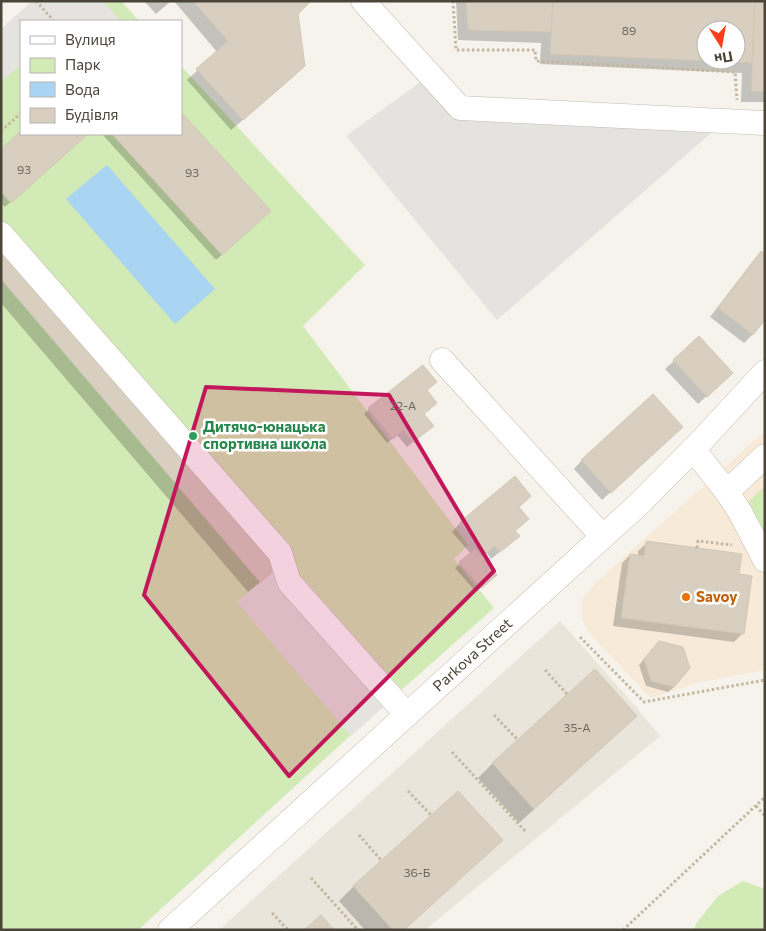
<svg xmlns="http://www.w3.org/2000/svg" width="766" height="931" viewBox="0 0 766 931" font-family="Commissioner,sans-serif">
	<rect width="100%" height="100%" fill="#f6f3ec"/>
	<!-- residential -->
	<path fill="#eae5da" d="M560 621 637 708 660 736 425 930H219Z"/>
	<!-- commercial -->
	<path fill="#f7ead8" d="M765 431V670L697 683 650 698 591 635 582 620V600L592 586Z"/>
	<!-- green -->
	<path fill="#d2eab5" d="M42 1H121L139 21H21V134H181V66L365 265 303 326 468 545 454 559 494 608 363 724 138 930H1V37Z
		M765 486V537L747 503Z
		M743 881 765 889V930H694L696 924 718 896Z"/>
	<!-- parking -->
	<path fill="#e5e3e0" d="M32 1H103L121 21H21V65L1 82V29Z
		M430 75 460 108 726 120 497 320 346 136Z
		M280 565 292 566 402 690 351 736 237 602Z"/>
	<!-- water -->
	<path fill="#a9d4f2" d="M107 165 215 289 175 324 66 199Z"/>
	<!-- shadow -->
	<path fill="#0003" fill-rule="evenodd" d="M144 1H171L156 14Z
		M174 1H309L297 15 304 66 293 77 231 130 187 80 217 52Z
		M456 1H765V102H741L742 73 540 64 541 43 458 40ZM706 30H736V60H706Z
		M21 133V134H87L5 207 1 203V151Z
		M102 134H181L264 217 216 260Z
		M1 255 279 565 268 576 248 592 1 303Z
		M753 261 765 318 752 335 744 343 710 317Z
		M699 338 723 381 698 404 665 369Z
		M426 391 423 414 427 431 407 447 397 435 387 443 364 414 369 409Z
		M673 435 602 500 574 469 582 460Z
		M515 478 518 508 514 531 510 544 491 559 487 553 481 558 490 580 476 592 455 568 471 554 452 532 460 523Z
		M647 543 738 575 742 634 734 642 613 626 622 563 630 555 638 556V551Z
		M654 648 674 687 668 692 646 686 639 665Z
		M621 730 519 823 478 778 493 763Z
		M354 886 403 930H365L339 901Z"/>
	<!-- building -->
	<path fill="#d8cfc1" stroke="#d3c7b4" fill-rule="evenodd" d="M193 1H311L298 14 305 66 243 120 196 69 228 41Z
		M466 1H553L551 32 468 30Z
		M553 1H755L752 63 550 54ZM706 30H736V60H706Z
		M755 1H765V92L751 91Z
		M181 112 271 211 222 255 112 134H181Z
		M21 131V134H88L11 203 1 192V149Z
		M6 249 280 565 260 582 1 279V253Z
		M761 251 765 254V320L753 335 718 308Z
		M699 336 733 373 707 397 673 360Z
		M423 365 437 382 427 390 437 403 424 414 434 426 413 442 403 430 393 439 368 408Z
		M653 394 683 427 611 493 581 460Z
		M515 476 531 496 519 507 529 519 515 531 520 536 500 552 495 546 486 554 460 522Z
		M646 541 742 554 739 574 752 576 744 634 621 618 630 554 644 556Z
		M475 549 497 575 482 588 459 562Z
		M659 641 683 647 690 668 674 687 651 681 644 659Z
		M595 669 637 716 534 809 492 763Z
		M458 791 503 840 404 930H393L353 886Z
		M321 915 334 930H304Z"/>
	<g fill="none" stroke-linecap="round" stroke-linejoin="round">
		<defs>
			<g id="minor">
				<path d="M363 1 460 108 765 123"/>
				<path d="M1 234 280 553 289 582 407 715"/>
				<path d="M442 360 603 537"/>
				<path d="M693 449 727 492 740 512 765 560"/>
				<path d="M727 492 765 456"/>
				<path id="s1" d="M170 930 641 502 704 438 765 372"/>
			</g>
		</defs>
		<!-- minor casing -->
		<use href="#minor" stroke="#c2bbae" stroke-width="25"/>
		<!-- path -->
		<path stroke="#c4b79f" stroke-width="3" stroke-dasharray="2.5 2.5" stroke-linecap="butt" d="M36 1 54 21
			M453 1 456 50H535L536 61 735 72 737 100
			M1 131 21 113
			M697 548 698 541 732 545
			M580 637 644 702 765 680
			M545 670 567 694
			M494 715 517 739
			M452 752 526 832
			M408 791 431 815
			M756 806 765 816
			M359 835 381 860
			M311 878 358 930
			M272 913 288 930
			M623 930 765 797"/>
		<!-- minor -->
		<use href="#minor" stroke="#fff" stroke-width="24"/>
	</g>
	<!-- marked area -->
	<path fill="#c2185b" fill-opacity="0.2" stroke="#c2185b" stroke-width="4" stroke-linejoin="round" d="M206 387 389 395 494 571 289 776 144 595Z"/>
	<!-- markers -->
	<circle fill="#2e9e5b" stroke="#fff" stroke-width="2" cx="193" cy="436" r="5"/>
	<circle fill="#e8710a" stroke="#fff" stroke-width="2" cx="686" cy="597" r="5"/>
	<g text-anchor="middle" stroke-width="5" stroke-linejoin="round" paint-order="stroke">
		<!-- number labels -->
		<g font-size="12" fill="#6e675b">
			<text x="629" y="35">89</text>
			<text x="24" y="174">93</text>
			<text x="192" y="177">93</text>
			<text x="403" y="410">22-А</text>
			<text x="577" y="732">35-А</text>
			<text x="417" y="877">36-Б</text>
		</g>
		<!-- leisure labels -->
		<g font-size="15" font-weight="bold" fill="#27864d" stroke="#fff" text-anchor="start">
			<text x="203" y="432">Дитячо-юнацька<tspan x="203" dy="17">спортивна школа</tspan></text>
		</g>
		<!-- food labels -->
		<g font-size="15" font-weight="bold" fill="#c56008" stroke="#fff" text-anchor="start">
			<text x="696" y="602">Savoy</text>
		</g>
		<!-- street labels -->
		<g font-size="15" fill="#4b4439" stroke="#fff">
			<text dy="5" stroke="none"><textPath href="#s1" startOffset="409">Parkova Street</textPath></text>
		</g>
	</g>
	<!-- border -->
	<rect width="766" height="931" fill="none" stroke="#4b4439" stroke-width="5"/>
	<!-- legend -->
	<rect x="20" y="20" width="162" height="115" fill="#ffffff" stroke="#b7b4b0"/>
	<rect x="30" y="36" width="25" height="8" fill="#ffffff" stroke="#b7b4b0"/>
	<text x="65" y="45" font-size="15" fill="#4b4439">Вулиця</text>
	<rect x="30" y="58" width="25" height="15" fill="#d2eab5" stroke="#b7b4b0"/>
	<text x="65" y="70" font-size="15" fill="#4b4439">Парк</text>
	<rect x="30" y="82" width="25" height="15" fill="#a9d4f2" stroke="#b7b4b0"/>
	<text x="65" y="95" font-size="15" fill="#4b4439">Вода</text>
	<rect x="30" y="108" width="25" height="15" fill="#d8cfc1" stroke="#b7b4b0"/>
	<text x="65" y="120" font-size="15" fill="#4b4439">Будівля</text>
	<!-- north arrow -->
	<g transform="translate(721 45) rotate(169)"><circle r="24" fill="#ffffff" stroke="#b7b4b0"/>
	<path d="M0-4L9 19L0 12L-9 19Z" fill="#fc3f1d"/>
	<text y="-8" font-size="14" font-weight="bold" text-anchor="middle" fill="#4b4439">Пн</text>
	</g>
</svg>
